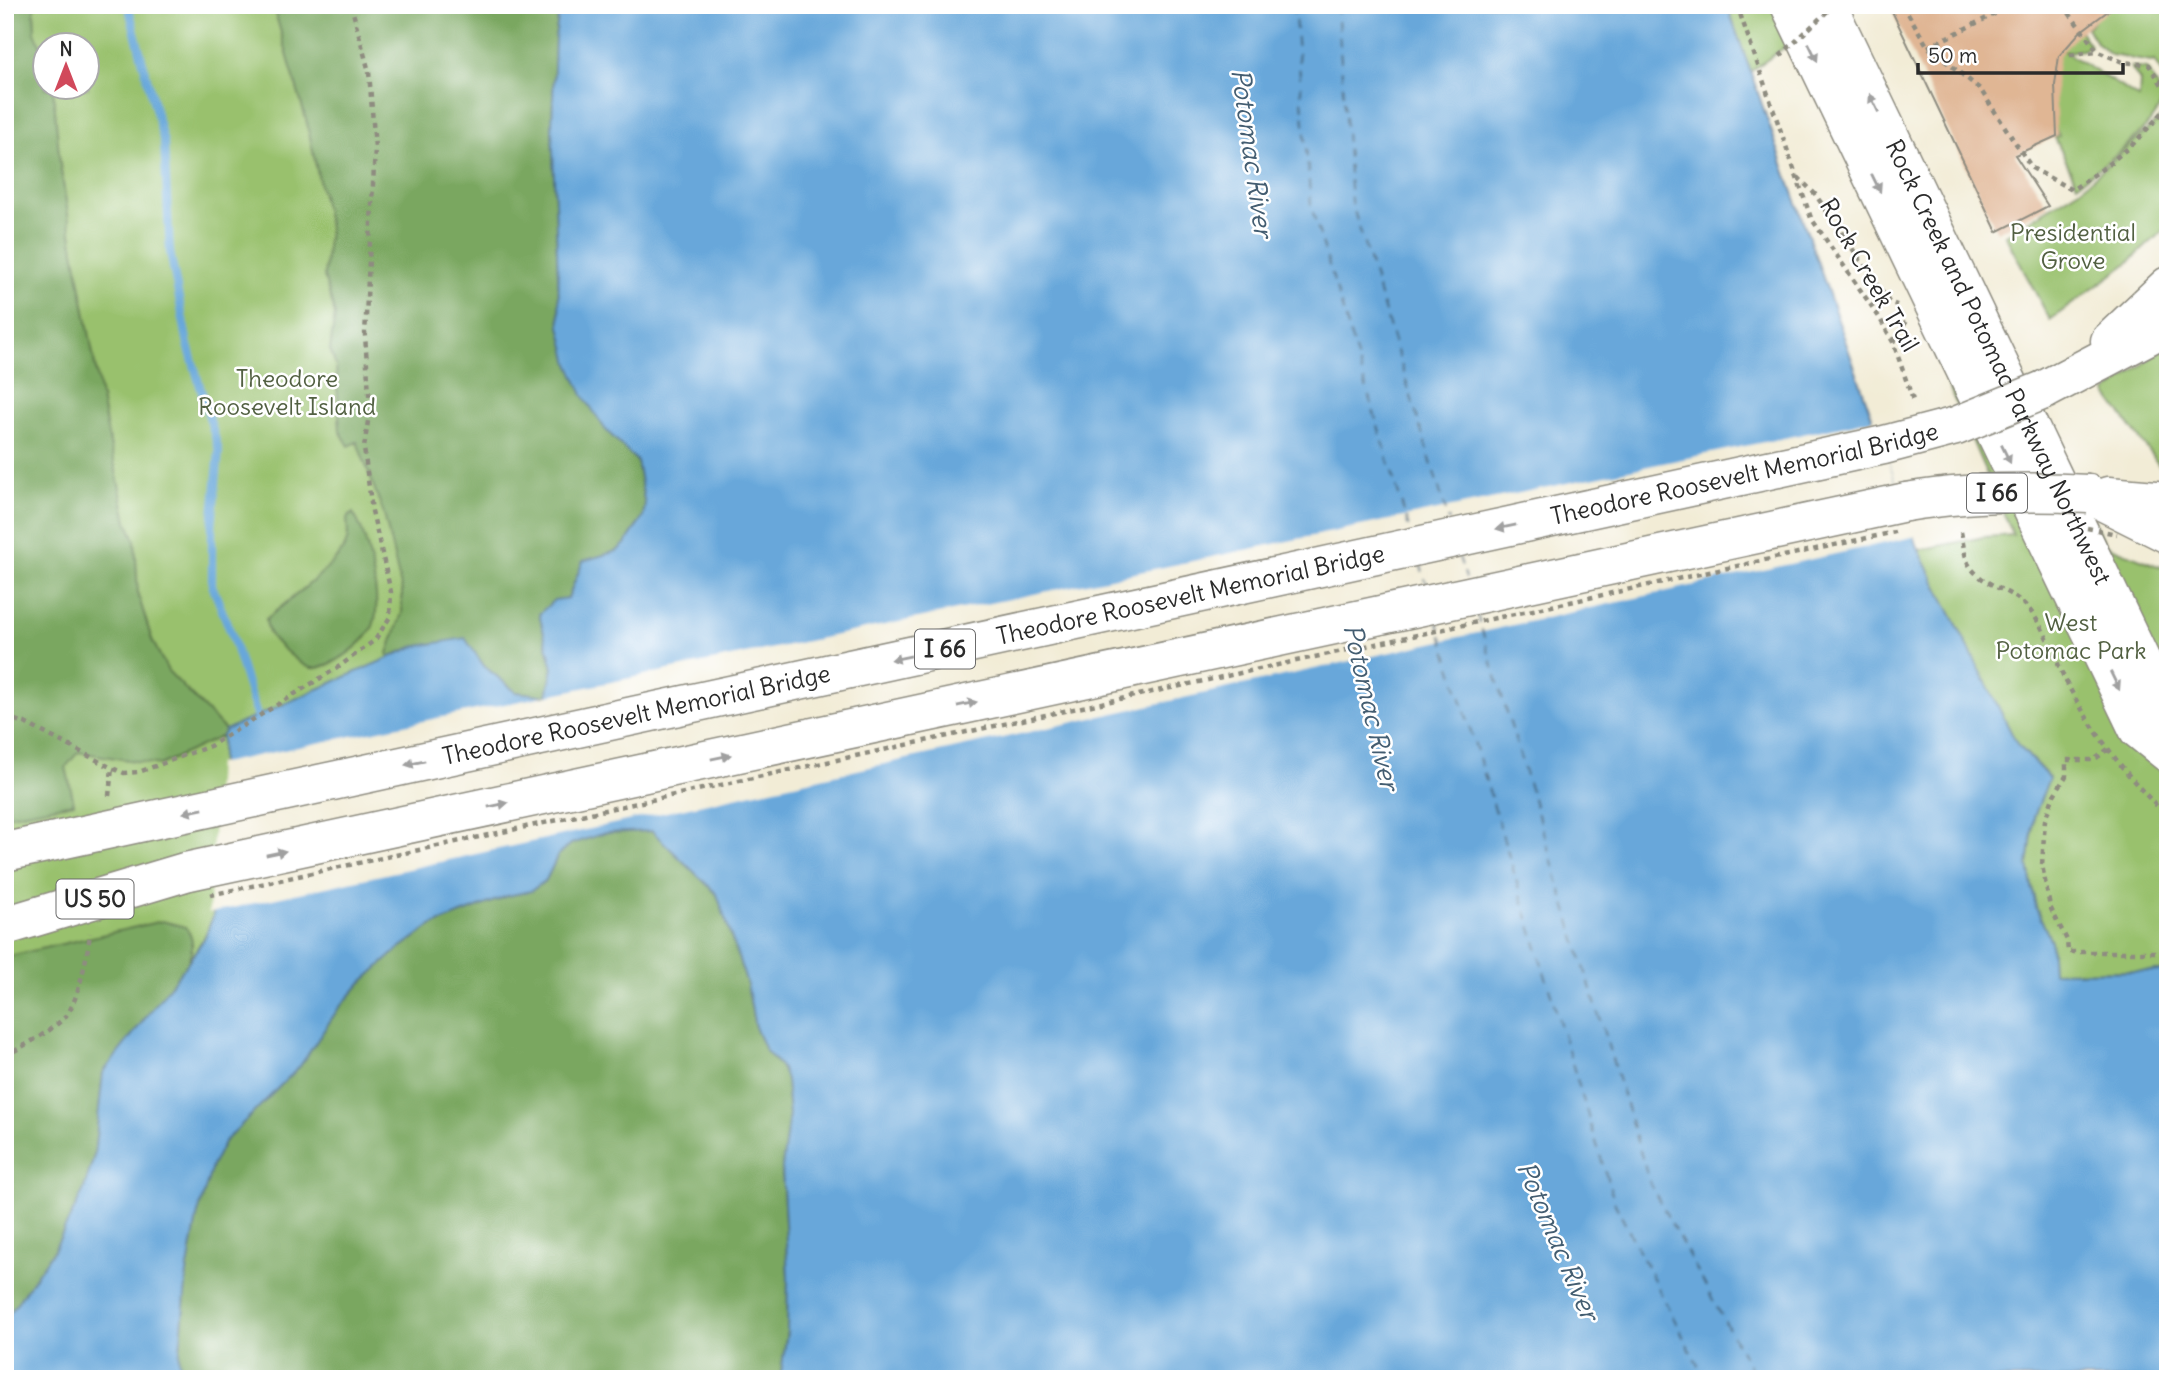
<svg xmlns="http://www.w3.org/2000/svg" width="2173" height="1384" viewBox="0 0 2173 1384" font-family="Delius,sans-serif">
	<rect width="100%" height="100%" fill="#fff"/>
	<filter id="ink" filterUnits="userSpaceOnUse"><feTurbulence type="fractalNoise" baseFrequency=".0143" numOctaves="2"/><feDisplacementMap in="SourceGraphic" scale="14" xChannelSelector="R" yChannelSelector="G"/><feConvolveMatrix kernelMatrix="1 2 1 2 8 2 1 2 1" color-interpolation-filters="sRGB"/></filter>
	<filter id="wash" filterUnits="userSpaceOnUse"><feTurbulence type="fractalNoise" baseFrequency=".00686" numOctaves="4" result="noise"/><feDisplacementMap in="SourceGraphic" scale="28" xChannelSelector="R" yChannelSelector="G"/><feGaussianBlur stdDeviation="1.57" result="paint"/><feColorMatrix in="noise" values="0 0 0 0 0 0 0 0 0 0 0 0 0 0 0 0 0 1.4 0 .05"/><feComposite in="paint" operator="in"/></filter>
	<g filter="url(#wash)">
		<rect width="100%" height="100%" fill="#f2ecd6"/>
		<!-- green -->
		<path fill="#99c16d" stroke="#62764c" stroke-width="2" fill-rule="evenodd" d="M5 5H560L555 38 568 598 225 730 222 736 213 916 205 936 187 964 5 1320ZM46 46H88V88H46Z
			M1727 5H1844L1750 72Z
			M2071 5H2168V83L2154 61 2151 62 2111 55 2097 44 2087 28 2093 22Z
			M2064 7 2090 46 2084 50 2065 52 2139 98 2140 81 2131 67 2146 69C2152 76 2164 93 2161 103 2155 128 2098 169 2077 184L2055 138 2059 136 2001 15Z
			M2168 112V226L2128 263 2050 320 2005 235 2080 189Z
			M2001 337 2106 545 2168 570V971L2053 972 2051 941 2036 908 2028 866 2034 817 2049 777 2017 744 1919 550 1984 537 2013 535 1935 355Z
			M2168 345V472H2164L2106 393Z"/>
		<!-- forest -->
		<path fill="#7aa760" stroke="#526946" stroke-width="2" d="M5 5H34L35 32 45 56 46 88H53L60 164 73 245 107 430 127 521 135 540 138 594 152 640 168 671 225 730 222 736 160 765 78 752 66 767 74 803 5 816Z
			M273 5H560L555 38 552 128 560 326 605 429 637 461 645 505 643 517 625 544 617 551 584 561 568 598 539 614 553 668 547 696 516 692 484 666 465 639 413 647 389 657 388 653 402 613V591L384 514 357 442 349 446 340 431 336 366 330 350 335 315 324 276 329 228 307 123Z
			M353 513C367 534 382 597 374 623 369 642 330 670 311 668 302 666 295 659 288 653 275 642 267 636 266 619 285 603 341 563 347 541 349 534 347 525 347 518Z
			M652 831 717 894 747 984 755 1027 765 1050 781 1067 786 1079 789 1114 782 1168 788 1277 787 1333 780 1379H184L179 1360 187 1273 197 1217 212 1166 224 1142 300 1066 338 1009 361 983 400 948 431 926 507 896 531 891 546 880 558 855 571 844 605 833Z
			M162 921 186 927C195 941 193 949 187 964L103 1073 94 1156 83 1192 54 1250 5 1320V957Z"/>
		<!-- water -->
		<path fill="#67a7da" stroke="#496982" stroke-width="2" d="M560 5H1727L1919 550 2017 744 2049 778 2034 817 2028 866 2036 908 2051 941 2053 972 2168 971V1379H780L787 1333 788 1277 782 1168 789 1114 786 1079 781 1067 765 1050 755 1027 747 984 717 894 652 831 605 833 571 844 558 855 546 880 531 891 507 896 431 926 400 948 361 983 338 1009 300 1066 224 1142 212 1166 197 1217 187 1273 179 1360 184 1379H5V1320L54 1250 83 1192 94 1156 103 1073 187 964 205 937 213 916 222 736 225 730 413 647 465 638 484 666 516 692 547 696 553 668 539 614 554 600 568 598 583 561 617 551 625 544 643 517 645 505 637 461 605 429 583 395 569 364 560 326 552 128 555 38Z"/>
		<!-- pier -->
		<path fill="#f2ecd6" d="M1875 419 1902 503 1910 516 1917 536 209 913 217 764Z"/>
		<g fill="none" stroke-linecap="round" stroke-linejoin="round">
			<!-- stream -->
			<path stroke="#67a7da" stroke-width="8" d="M128 5 164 143 170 252 188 345 219 451 212 527V585L231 633 260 725"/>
			<!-- ferry -->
			<path stroke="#435d71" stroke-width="2" stroke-dasharray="9 7" stroke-linecap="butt" d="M1294 5 1311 206 1409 528
				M1337 5 1351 201 1449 521
				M1459 557 1466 578
				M1420 563 1427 585
				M1477 614 1650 1184 1756 1379
				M1437 620 1615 1204 1705 1379"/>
		</g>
		<g id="blocks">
			<!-- building -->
			<path fill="#e0b694" d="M1889 5H2116L2080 32 2059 56 2055 85 2057 136 2015 155 2048 206 1997 232Z"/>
		</g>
	</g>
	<g filter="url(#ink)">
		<use href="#blocks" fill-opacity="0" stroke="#8e8c80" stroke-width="2"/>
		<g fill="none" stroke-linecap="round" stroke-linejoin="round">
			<defs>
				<g id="major">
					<path d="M1790 5 2138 729 2168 753"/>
					<path id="s1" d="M1827 5 2168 717"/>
				</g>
				<path id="highway" d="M2110 341 2168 286
					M2044 390 2168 325
					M2088 494 2168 534
					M2108 496 2168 501
					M185 872 1906 502"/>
			</defs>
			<!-- major casing -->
			<use href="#major" stroke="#8e8c80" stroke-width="41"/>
			<!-- highway casing -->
			<use href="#highway" stroke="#8e8c80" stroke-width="41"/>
			<!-- path -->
			<path stroke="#8e8c80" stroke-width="4.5" stroke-dasharray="5 5" stroke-linecap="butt" d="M1737 5 1811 218 1879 317 1893 342 1914 403
				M1903 5 1928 47 1980 89 2032 168 2072 190 2105 167 2133 144 2168 107
				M2063 5 2098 52 2123 62 2149 65 2168 94
				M1928 47 2013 5
				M2070 55 2097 52
				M1798 177 1815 194 1889 302 1897 305
				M1893 342 1906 322
				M1961 532C1963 541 1964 554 1968 563 1980 586 2012 589 2028 608 2048 631 2055 662 2070 689 2096 736 2129 780 2168 817
				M5 717 25 723 112 768 124 773 139 772 210 746 337 668 375 640 390 617 391 592 372 511 364 448 370 408 365 335 375 148 369 72 351 5
				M2108 749 2094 760H2066V776L2054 795 2045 820 2042 865 2050 907 2067 940 2068 952H2168
				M109 796 112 768
				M5 1056C25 1045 49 1033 65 1017 78 1003 88 953 90 933"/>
			<!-- major -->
			<use href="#major" stroke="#fff" stroke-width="38"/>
			<!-- highway -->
			<use href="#highway" stroke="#fff" stroke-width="38"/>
			<defs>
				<g id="highway-bridge">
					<path d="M1906 502C1967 492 2027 491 2088 494"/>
					<path id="s2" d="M5 852 1884 445 1956 426 2044 390"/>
					<path d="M5 926 185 872"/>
				</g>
			</defs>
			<!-- highway-bridge casing -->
			<use href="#highway-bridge" stroke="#8e8c80" stroke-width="41" stroke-linecap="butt"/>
			<!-- path-bridge -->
			<path stroke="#8e8c80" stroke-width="4.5" stroke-dasharray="5 5" stroke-linecap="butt" d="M1780 56 1834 5
				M2087 528 2117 534
				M210 895 1895 532"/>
			<!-- highway-bridge -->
			<use href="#highway-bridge" stroke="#fff" stroke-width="38"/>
		</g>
		<!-- one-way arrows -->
		<defs><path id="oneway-solid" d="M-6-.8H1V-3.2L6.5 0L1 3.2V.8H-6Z" transform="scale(1.75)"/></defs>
		<g fill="#a0a0a0">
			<use href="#oneway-solid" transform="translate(1813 52) rotate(64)"/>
			<use href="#oneway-solid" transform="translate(1874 103) rotate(-116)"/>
			<use href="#oneway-solid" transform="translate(1876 183) rotate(64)"/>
			<use href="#oneway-solid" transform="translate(2006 454) rotate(64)"/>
			<use href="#oneway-solid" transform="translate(1506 527) rotate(168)"/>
			<use href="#oneway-solid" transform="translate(901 658) rotate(168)"/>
			<use href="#oneway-solid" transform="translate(2115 681) rotate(64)"/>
			<use href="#oneway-solid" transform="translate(967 704) rotate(-12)"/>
			<use href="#oneway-solid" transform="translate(721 757) rotate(-12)"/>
			<use href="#oneway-solid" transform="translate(415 763) rotate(168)"/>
			<use href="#oneway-solid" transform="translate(498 805) rotate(-12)"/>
			<use href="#oneway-solid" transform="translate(193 811) rotate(168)"/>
			<use href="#oneway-solid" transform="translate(276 853) rotate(-12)"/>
		</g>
	</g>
	<g text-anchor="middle" stroke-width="5" stroke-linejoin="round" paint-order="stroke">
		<!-- shield labels -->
		<g fill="#fff" stroke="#6b6b6b" stroke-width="2">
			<rect x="1967" y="473.5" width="60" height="39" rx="5"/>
			<rect x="915" y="629.5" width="60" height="39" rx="5"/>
			<rect x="56.5" y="879.5" width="77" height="39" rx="5"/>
		</g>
		<g font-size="23" font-weight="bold" fill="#2b2b2b">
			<text x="1997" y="501">I 66</text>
			<text x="945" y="657">I 66</text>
			<text x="95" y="907">US 50</text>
		</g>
		<!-- park labels -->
		<g font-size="24" fill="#526042" stroke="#fff">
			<text x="2073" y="241">Presidential<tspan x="2073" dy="28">Grove</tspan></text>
			<text x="287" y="387">Theodore<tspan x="287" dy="28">Roosevelt Island</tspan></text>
			<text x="2071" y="631">West<tspan x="2071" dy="28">Potomac Park</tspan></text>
		</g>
		<!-- street labels -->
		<g font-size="24" fill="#2b2b2b" stroke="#fff">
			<text transform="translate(1869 275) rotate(60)" y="8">Rock Creek Trail</text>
			<text dy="8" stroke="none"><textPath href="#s1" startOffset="396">Rock Creek and Potomac Parkway Northwest</textPath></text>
			<text dy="8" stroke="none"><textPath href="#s2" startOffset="1780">Theodore Roosevelt Memorial Bridge</textPath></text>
			<text dy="8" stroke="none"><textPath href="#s2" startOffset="1213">Theodore Roosevelt Memorial Bridge</textPath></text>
			<text dy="8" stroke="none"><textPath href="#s2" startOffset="646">Theodore Roosevelt Memorial Bridge</textPath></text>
		</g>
		<!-- water labels -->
		<g font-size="26" font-style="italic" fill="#435d71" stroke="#fff">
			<text transform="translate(1252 153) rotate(82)" y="9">Potomac River</text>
			<text transform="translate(1371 707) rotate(77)" y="9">Potomac River</text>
			<text transform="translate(1558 1241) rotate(67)" y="9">Potomac River</text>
		</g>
	</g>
	<!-- margin -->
	<rect width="2173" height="1384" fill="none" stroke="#fff" stroke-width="28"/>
	<!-- north arrow -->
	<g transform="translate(66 66)"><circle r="33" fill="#ffffff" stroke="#aaaaaa" stroke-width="2"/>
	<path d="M0-5L12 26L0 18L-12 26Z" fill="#d1495b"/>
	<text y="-10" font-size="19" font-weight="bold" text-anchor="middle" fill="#2b2b2b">N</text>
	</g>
	<!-- scale -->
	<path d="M1918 63v10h205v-10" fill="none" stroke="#2b2b2b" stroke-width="3.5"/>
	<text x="1928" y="63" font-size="21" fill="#2b2b2b" stroke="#ffffff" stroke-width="5" paint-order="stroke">50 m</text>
</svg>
